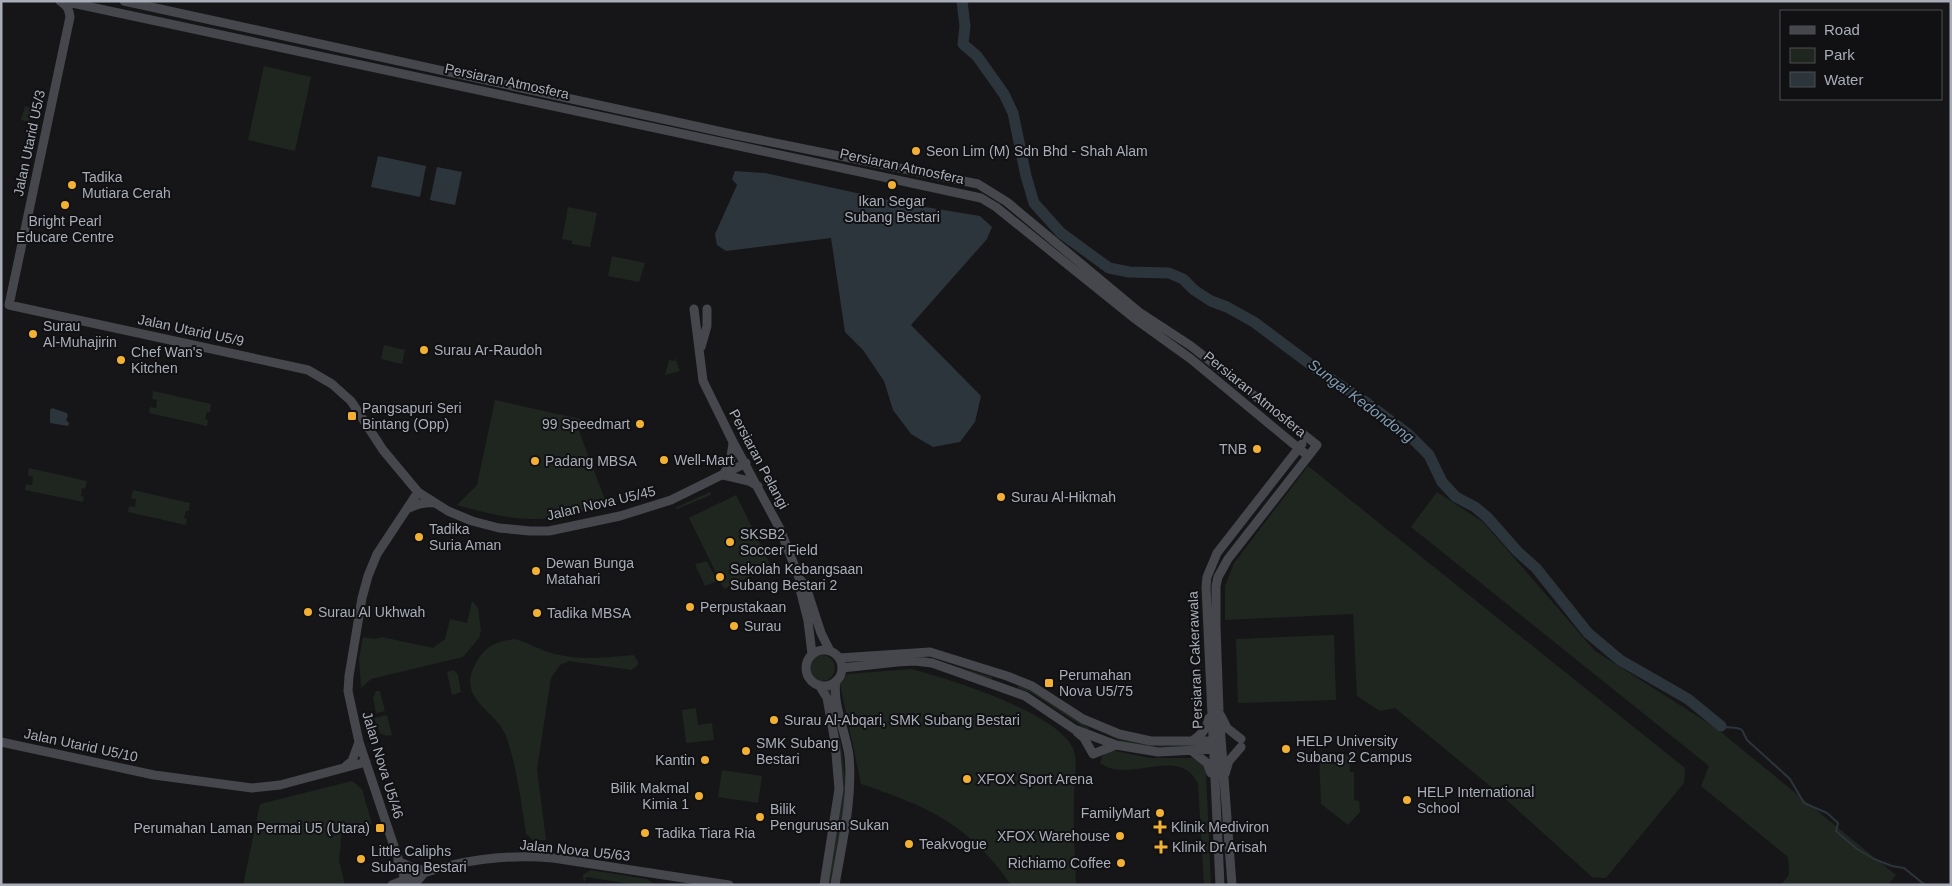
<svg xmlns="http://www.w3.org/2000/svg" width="1952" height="886" viewBox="0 0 1952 886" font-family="Arial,sans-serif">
	<rect width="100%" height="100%" fill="#161618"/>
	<!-- green -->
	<path fill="#1e261f" d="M264 66 311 77 295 151 248 140Z
		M25 106 32 108 29 122 21 120Z
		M568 207 597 213 590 247 572 244V241L562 239Z
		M612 256 645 263 639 282 608 276Z
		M384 345 405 350 402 364 381 359Z
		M675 358 680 371 665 375 669 360 674 361Z
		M153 391 211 404 210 412H207L205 419 208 420 207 426 149 413 150 407 156 408 157 400 152 399Z
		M495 400 585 420 579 431 607 505C590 509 572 515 554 518 521 522 488 514 457 505L477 485Z
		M1308 466 1685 768 1684 783 1606 878 1592 877 1500 794 1395 708 1380 711 1357 696 1353 614 1225 620V586L1234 563Z
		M29 468 87 481 85 489 82 488 81 496 84 497 83 502 25 490 26 484 32 485 33 477 28 475Z
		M133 490 190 503 189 511H186L184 518 187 519 186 525 128 512 129 506 135 507 136 499 131 498Z
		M710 492 711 495 677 509 675 508Z
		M1437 492 1483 522 1595 651 1716 728 1896 875 1888 885H1781L1789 875 1788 857 1701 786 1709 766 1411 527Z
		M736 495 771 566 724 589 689 518Z
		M707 561 717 581 705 586 695 564Z
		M472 601 478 608 481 631 479 638 463 657 371 679 361 688 359 658 363 637 374 639 382 637 433 648 445 639 450 619 467 623Z
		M1334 635 1336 700 1238 703 1236 639Z
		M515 639C529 643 542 651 555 654 581 661 607 657 634 655L638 662 637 666 631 670 569 661 560 665 551 678 537 769 546 840H533L526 834C521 801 517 767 506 736 496 709 454 700 477 661 486 645 498 641 515 639Z
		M809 668a13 13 0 1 1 26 0a13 13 0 1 1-26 0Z
		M919 655 992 677V679L928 659 910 657 845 663V661Z
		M911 669C946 678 1069 715 1075 755 1077 768 1074 783 1074 797 1073 826 1075 856 1076 885H1011C970 825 927 806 861 784L840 684 847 674Z
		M454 670 458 675 461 692 452 695 447 672Z
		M1019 686 1031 690 1089 728 1088 730 1030 692 1018 688Z
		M831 688C836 722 845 755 845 789 845 821 836 853 831 885H828L841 803 825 690Z
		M376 691H380L385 711 376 713 373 698Z
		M696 708 698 725 712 723 714 740 686 743 682 710Z
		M387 715 392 735 386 736 380 733 374 718Z
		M1101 731C1136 747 1167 745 1205 744V746C1170 747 1131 751 1101 731Z
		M1111 750 1150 758H1194L1199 760 1206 771 1211 885H1204L1198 784C1180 744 1129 785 1100 763L1102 756Z
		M1319 753H1343L1349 755 1350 772H1354V800L1359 801 1360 812 1348 825 1321 804Z
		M722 770 762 776 758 803 718 797Z
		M352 781 362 789 372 824 342 828 339 860 345 885H243L260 804Z
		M590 870 647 879 656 885H637L586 877 584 883 583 875Z"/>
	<!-- water -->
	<path fill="#2c353c" d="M378 156 426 166 420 197 371 187Z
		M437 167 462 172 455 205 430 200Z
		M735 171 765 173 907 204 980 216 992 227 987 239 911 325 981 396 975 422 960 442 933 447 911 434 893 410 884 381 863 350 845 332 831 238 726 251 717 245 715 234 737 185 732 179Z
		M52 408 67 413 68 416 66 420 69 423 68 426 50 423V410Z"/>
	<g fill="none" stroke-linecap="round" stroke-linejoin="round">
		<!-- stream -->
		<path stroke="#2c353c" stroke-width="2" d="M1721 726C1729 729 1735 726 1742 730L1747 740 1790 779 1804 803 1827 813 1838 823 1836 831 1857 849 1874 859 1892 866 1904 868 1925 885"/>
		<!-- river -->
		<path stroke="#2c353c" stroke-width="11" d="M962 1 965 26 963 44 977 56 1004 94 1013 113 1026 176 1034 203 1061 233 1109 268 1129 272 1169 273 1183 279 1194 290 1211 301 1227 307 1254 322 1322 373 1364 401 1408 434 1429 455 1442 482 1456 497 1475 507 1487 517 1518 552 1536 568 1588 633 1620 660 1688 699 1721 726"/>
		<!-- secondary -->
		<path stroke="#45474d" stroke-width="9" d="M60 1C67 5 69 9 70 17L9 305 308 370 332 384 351 401 383 450 418 492 448 511 472 521 499 528 530 531H549L620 516 671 500 746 463
			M63 1 981 198 996 207 1134 318 1191 359 1308 456
			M124 1 736 135 978 184 1007 202 1139 312 1191 346 1317 445 1228 559 1218 577 1216 586V627L1219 711 1232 885
			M694 309 703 381 733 442 780 529 800 580 805 584 821 633 830 651
			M701 347 707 326V309
			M723 475 749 481 758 486
			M723 475 730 464 733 443
			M407 509C417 504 424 502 435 503
			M800 580 799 585 808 621 812 654
			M806 668a18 18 0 1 1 36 0a18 18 0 1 1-36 0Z
			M839 658 930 652 1007 676 1032 686 1083 719 1119 734 1151 741H1216
			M842 668 897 662 915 661 932 663 1025 696 1074 729 1116 745 1158 752 1216 749
			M819 685 827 698 835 742 839 789 824 885
			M1221 716 1227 728 1241 739
			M1077 732 1084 738 1093 754 1116 745
			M1192 741C1201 735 1207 729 1209 718
			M1 742 154 775 252 788 280 785 366 762
			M1192 751 1207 763 1211 773
			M346 766 352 761 359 742
			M1225 774 1229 761 1241 747
			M398 861 413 868 426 871
			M392 885C443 863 497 853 553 858L729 885
			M407 885 359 742 348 691 349 676 362 598 368 576 377 554 418 492
			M414 885 424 873
			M835 885C842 842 853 799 849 756 846 732 832 704 836 681
			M1220 885 1206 587 1207 577 1217 553 1302 444"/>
	</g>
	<!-- markers -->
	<g fill="#f2b134" stroke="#111113" stroke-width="2">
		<circle cx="916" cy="151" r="5"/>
		<circle cx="72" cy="185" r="5"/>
		<circle cx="892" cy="185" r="5"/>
		<circle cx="65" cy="205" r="5"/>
		<circle cx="33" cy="334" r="5"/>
		<circle cx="424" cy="350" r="5"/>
		<circle cx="121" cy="360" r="5"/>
		<rect x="347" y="411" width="10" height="10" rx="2.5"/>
		<circle cx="640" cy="424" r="5"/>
		<circle cx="1257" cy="449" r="5"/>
		<circle cx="664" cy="460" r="5"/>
		<circle cx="535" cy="461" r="5"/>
		<circle cx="1001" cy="497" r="5"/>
		<circle cx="419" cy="537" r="5"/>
		<circle cx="730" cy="542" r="5"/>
		<circle cx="536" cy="571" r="5"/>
		<circle cx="720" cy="577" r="5"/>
		<circle cx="690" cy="607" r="5"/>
		<circle cx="308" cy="612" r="5"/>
		<circle cx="537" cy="613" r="5"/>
		<circle cx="734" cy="626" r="5"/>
		<rect x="1044" y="678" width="10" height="10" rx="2.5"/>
		<circle cx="774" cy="720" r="5"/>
		<circle cx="1286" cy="749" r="5"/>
		<circle cx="746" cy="751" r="5"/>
		<circle cx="705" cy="760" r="5"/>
		<circle cx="967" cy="779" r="5"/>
		<circle cx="699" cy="796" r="5"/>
		<circle cx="1407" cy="800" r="5"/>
		<circle cx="1160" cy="813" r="5"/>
		<circle cx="760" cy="817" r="5"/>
		<path d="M1157.5 819.5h5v5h5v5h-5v5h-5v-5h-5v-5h5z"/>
		<rect x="375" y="823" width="10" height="10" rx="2.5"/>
		<circle cx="645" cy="833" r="5"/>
		<circle cx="1120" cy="836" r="5"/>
		<circle cx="909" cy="844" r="5"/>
		<path d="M1158.5 839.5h5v5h5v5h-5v5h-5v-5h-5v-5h5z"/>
		<circle cx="361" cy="859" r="5"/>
		<circle cx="1121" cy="863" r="5"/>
	</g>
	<g text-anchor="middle" stroke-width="4" stroke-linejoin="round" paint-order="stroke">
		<!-- street labels -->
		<g font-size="14" fill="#a8adb8" stroke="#111113">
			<text transform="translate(507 81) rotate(12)" y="5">Persiaran Atmosfera</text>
			<text transform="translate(29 143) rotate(-78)" y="5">Jalan Utarid U5/3</text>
			<text transform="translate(902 166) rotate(12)" y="5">Persiaran Atmosfera</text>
			<text transform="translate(191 330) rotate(12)" y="5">Jalan Utarid U5/9</text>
			<text transform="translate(1255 394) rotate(39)" y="5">Persiaran Atmosfera</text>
			<text transform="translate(759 459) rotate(62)" y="5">Persiaran Pelangi</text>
			<text transform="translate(601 503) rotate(-13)" y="5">Jalan Nova U5/45</text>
			<text transform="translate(1195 660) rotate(-92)" y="5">Persiaran Cakerawala</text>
			<text transform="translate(81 745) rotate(12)" y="5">Jalan Utarid U5/10</text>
			<text transform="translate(383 765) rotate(73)" y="5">Jalan Nova U5/46</text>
			<text transform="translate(575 850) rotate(6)" y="5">Jalan Nova U5/63</text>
		</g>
		<!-- poi labels -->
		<g font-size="14" fill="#a8adb8" stroke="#111113" text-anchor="start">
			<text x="926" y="156">Seon Lim (M) Sdn Bhd - Shah Alam</text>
			<text x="82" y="182">Tadika<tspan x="82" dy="16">Mutiara Cerah</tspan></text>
			<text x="892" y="206" text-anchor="middle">Ikan Segar<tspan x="892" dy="16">Subang Bestari</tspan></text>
			<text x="65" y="226" text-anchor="middle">Bright Pearl<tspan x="65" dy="16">Educare Centre</tspan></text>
			<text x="43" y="331">Surau<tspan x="43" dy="16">Al-Muhajirin</tspan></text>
			<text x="434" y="355">Surau Ar-Raudoh</text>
			<text x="131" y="357">Chef Wan's<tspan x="131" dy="16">Kitchen</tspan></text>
			<text x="362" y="413">Pangsapuri Seri<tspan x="362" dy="16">Bintang (Opp)</tspan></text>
			<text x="630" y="429" text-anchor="end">99 Speedmart</text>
			<text x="1247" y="454" text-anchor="end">TNB</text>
			<text x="674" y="465">Well-Mart</text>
			<text x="545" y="466">Padang MBSA</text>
			<text x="1011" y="502">Surau Al-Hikmah</text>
			<text x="429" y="534">Tadika<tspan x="429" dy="16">Suria Aman</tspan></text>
			<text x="740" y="539">SKSB2<tspan x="740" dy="16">Soccer Field</tspan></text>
			<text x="546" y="568">Dewan Bunga<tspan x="546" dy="16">Matahari</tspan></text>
			<text x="730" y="574">Sekolah Kebangsaan<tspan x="730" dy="16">Subang Bestari 2</tspan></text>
			<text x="700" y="612">Perpustakaan</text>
			<text x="318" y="617">Surau Al Ukhwah</text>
			<text x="547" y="618">Tadika MBSA</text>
			<text x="744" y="631">Surau</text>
			<text x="1059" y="680">Perumahan<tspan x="1059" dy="16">Nova U5/75</tspan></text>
			<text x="784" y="725">Surau Al-Abqari, SMK Subang Bestari</text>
			<text x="1296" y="746">HELP University<tspan x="1296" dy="16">Subang 2 Campus</tspan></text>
			<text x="756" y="748">SMK Subang<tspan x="756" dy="16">Bestari</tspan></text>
			<text x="695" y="765" text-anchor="end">Kantin</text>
			<text x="977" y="784">XFOX Sport Arena</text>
			<text x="689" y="793" text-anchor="end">Bilik Makmal<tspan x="689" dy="16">Kimia 1</tspan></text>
			<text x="1417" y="797">HELP International<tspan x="1417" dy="16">School</tspan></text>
			<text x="770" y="814">Bilik<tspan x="770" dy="16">Pengurusan Sukan</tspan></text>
			<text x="1150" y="818" text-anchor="end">FamilyMart</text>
			<text x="1171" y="832">Klinik Mediviron</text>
			<text x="370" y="833" text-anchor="end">Perumahan Laman Permai U5 (Utara)</text>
			<text x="655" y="838">Tadika Tiara Ria</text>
			<text x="1110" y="841" text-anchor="end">XFOX Warehouse</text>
			<text x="919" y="849">Teakvogue</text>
			<text x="1172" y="852">Klinik Dr Arisah</text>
			<text x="371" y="856">Little Caliphs<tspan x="371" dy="16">Subang Bestari</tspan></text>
			<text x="1111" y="868" text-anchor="end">Richiamo Coffee</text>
		</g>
		<!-- water labels -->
		<g font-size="15" font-style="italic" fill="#7f9bb3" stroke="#111113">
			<text transform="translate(1361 401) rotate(37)" y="5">Sungai Kedondong</text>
		</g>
	</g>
	<!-- border -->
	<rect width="1952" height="886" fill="none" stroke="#a8adb8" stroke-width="5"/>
	<!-- legend -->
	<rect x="1780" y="10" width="162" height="90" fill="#111113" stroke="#4d4f55"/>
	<rect x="1790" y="26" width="25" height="8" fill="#45474d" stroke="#4d4f55"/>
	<text x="1824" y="35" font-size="15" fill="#a8adb8">Road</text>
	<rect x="1790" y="48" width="25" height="15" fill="#1e261f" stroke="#4d4f55"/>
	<text x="1824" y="60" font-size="15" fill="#a8adb8">Park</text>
	<rect x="1790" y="72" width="25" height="15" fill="#2c353c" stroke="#4d4f55"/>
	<text x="1824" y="85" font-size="15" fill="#a8adb8">Water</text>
</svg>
